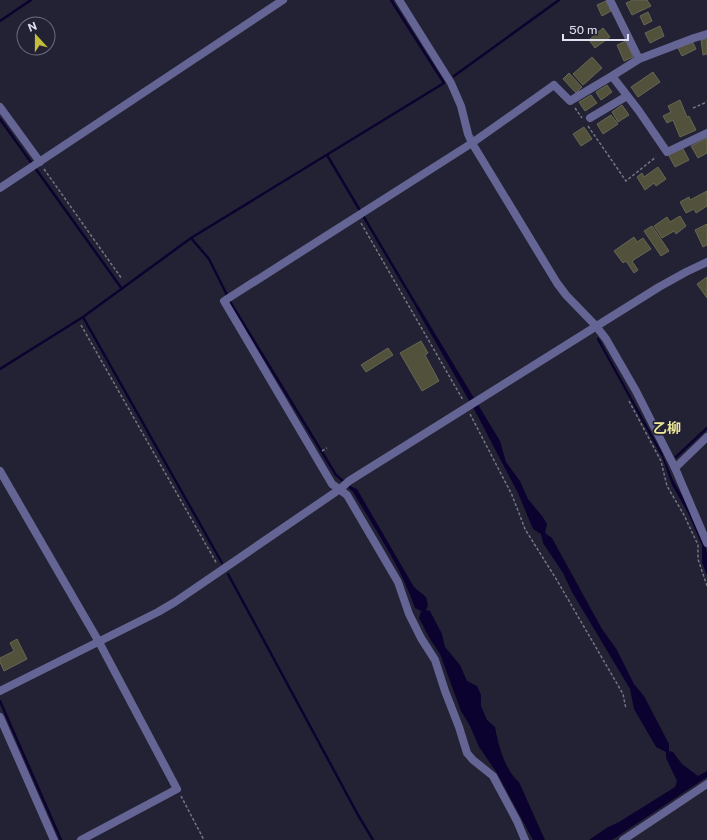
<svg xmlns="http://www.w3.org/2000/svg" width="707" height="840" viewBox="0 0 707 840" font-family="'Public Sans','Noto Sans JP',sans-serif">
	<rect width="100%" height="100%" fill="#222234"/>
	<!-- water -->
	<path fill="#0c0230" d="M419 307 500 441 506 462 520 481 528 499 542 516 547 524 545 533 552 538 602 629 617 650 634 684 644 696 669 744V751L673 752 682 764 698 776 707 771V777L612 840H589L608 827 619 822 675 787 677 781 666 758V752L656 747 634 709 630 689 572 592 563 573 543 543 541 534 533 529 518 493 474 409 416 308Z
		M662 453 673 480 688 506 705 545 707 553V575L702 563V545L688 513 672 485 661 454Z
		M350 486 357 489 414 587 426 597 428 605 426 610 430 611 442 634 445 647 460 665 467 681 477 686 481 695V706L487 720 495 727C498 744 505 771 519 782L545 840H533L497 773 479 747 470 726 461 711 440 654 430 639 419 618 421 611 415 608C401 567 375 529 353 492L349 488Z"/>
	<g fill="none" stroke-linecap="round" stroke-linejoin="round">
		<!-- stream -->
		<path stroke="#0c0230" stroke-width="2.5" d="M0 21 31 0
			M454 76 559 0
			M0 119 122 289
			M327 155 419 310
			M191 238 209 259 232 305 336 475 352 489
			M83 317 222 563
			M598 339 662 455
			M0 369 83 317 191 238 444 83 391 0
			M676 457 707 428
			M228 574 358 815 373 840
			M0 701 61 840"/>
	</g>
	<!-- building -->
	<path fill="#52513b" stroke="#686751" d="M633 0H647L651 6 632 15 626 3Z
		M606 1 611 11 602 16 597 5Z
		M648 12 652 21 644 25 640 16Z
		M660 26 664 36 650 43 645 33Z
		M603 28 610 37 595 48 589 40Z
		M707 39V54L703 55 701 40Z
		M626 41 633 57 624 61 617 45Z
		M692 41 696 49 682 56 678 48Z
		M592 57 602 68 583 85 573 74Z
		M653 72 660 82 638 97 631 87Z
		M569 73 582 87 576 93 563 79Z
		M607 85 612 92 601 100 596 92Z
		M591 95 597 103 585 111 579 102Z
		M680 100 687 117 689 116 696 130 680 137 673 120 667 123 663 116 671 112 668 106Z
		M622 105 629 115 618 122 612 112Z
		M611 115 618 124 603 134 597 124Z
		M584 127 592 139 581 146 573 134Z
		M707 138V153L698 158 691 146Z
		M682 147 689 160 675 167 668 154Z
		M658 167 666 179 656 186 654 183 645 190 637 177 642 173 644 177Z
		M707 191V206L696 213 694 209 686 213 680 202 689 197 690 200Z
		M680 216 686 226 676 234 674 231 662 238 654 226 667 217 670 222Z
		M707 224V245L703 247 695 230Z
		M652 226 669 251 661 256 644 231Z
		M634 237 637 242 643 238 651 249 632 261 638 270 634 273 626 261 623 263 614 251Z
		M707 277V298L697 284Z
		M421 341 428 353 425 355 439 381 422 391 400 353Z
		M388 348 393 355 366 372 361 365Z
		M17 639 27 659 4 671 0 662V658L14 651 10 643Z"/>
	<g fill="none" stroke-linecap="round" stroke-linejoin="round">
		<!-- path -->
		<path stroke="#757585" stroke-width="1.5" stroke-dasharray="3 2" stroke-linecap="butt" d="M575 108 582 118
			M693 108 707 102
			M588 126 626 181 656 157
			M44 169 122 279
			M361 223 463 400
			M81 325 217 564
			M629 401 661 461 667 486 684 515 698 545V559L707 586
			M470 414 512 495 525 529 558 582 623 694 626 709
			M322 451 327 448
			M181 796 204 840"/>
		<!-- minor -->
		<path stroke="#656595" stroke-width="8" d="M610 0 639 59
			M612 76 639 59 694 38 707 34
			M0 107 40 162
			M590 118 627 96
			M0 188 283 0
			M675 468 707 437
			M0 471 99 642 177 789 81 840
			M0 691 158 612 175 602 340 489 349 481 659 287 686 272 707 262
			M0 717 54 840
			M525 840 517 821 493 776 473 760 467 753 459 727 445 691 435 660 421 638 409 614 398 582 347 495 332 484 224 301 472 143 554 85 570 101 612 76 639 111 667 152 707 133
			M623 840 707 784"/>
		<!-- tertiary -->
		<path stroke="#656595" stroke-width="8" d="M399 0 451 83 461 106 468 134 472 143 557 283 566 295 596 326 606 339 636 391 675 468 707 543"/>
	</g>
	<g text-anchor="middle" stroke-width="3.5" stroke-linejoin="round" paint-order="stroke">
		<!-- neighbourhood labels -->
		<g font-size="14" font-weight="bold" fill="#ede798" stroke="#222234">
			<text x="667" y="433">乙柳</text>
		</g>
	</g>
	<!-- north arrow -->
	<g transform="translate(36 36) rotate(339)"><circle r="19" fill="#222234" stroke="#6e6e7e"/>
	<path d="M0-3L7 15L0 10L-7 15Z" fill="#c6bc3c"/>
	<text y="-6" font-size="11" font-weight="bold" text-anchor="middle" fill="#e0e1ee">N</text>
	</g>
	<!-- scale -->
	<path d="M563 34v6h65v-6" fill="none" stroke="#e0e1ee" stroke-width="2"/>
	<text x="569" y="34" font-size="12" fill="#e0e1ee" stroke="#222234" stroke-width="3" paint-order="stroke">50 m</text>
</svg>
